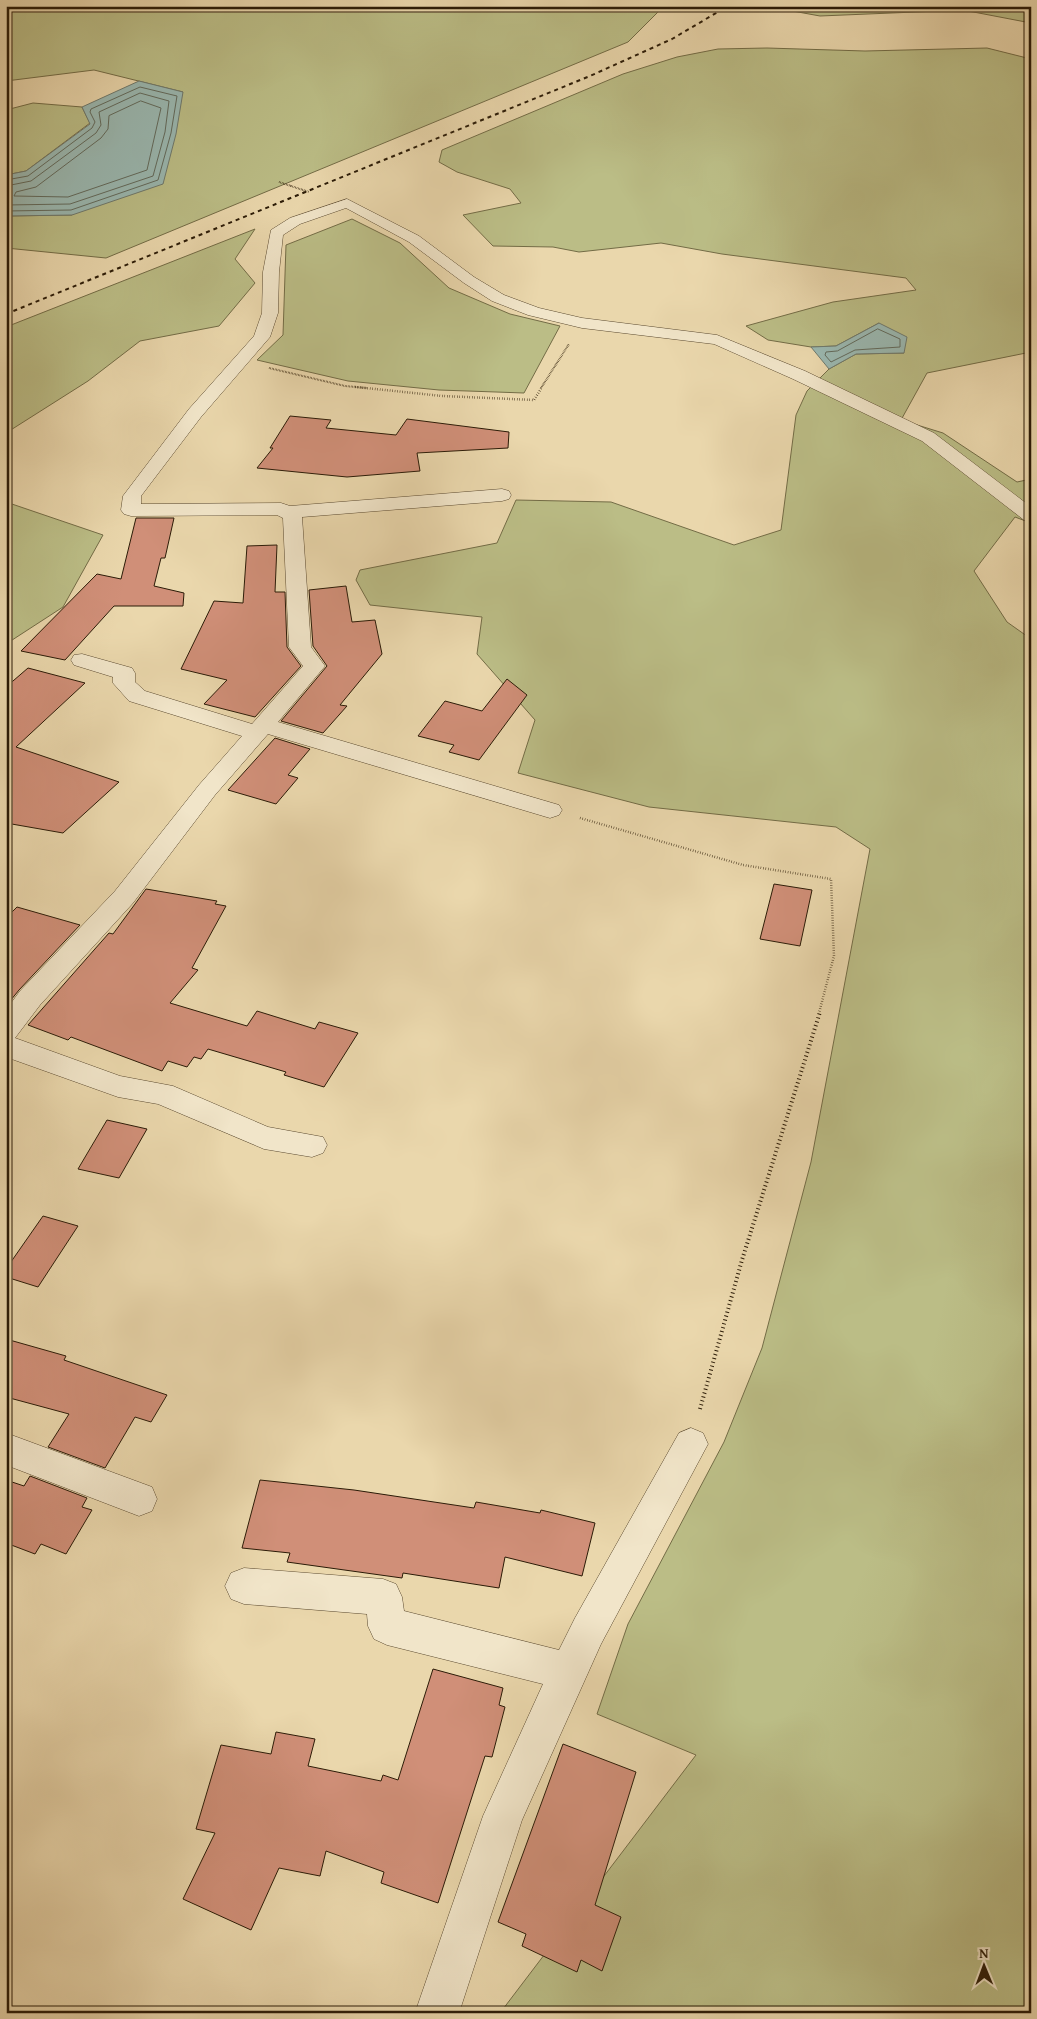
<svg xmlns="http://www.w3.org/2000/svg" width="1037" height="2019" viewBox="0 0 1037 2019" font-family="'Gentium Book Plus',serif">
	<rect width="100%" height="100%" fill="#ead7ac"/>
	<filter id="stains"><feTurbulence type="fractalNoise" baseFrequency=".004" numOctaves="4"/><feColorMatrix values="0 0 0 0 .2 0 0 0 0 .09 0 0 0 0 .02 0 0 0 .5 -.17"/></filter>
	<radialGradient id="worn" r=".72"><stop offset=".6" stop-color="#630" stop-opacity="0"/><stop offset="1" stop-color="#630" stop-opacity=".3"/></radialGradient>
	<!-- green -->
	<path fill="#bbbd86" stroke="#736c46" d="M6 6H664L628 42 106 258 6 248V216L72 215 183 92 94 70 6 81Z
		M765 6H1031V23L963 10 820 16Z
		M767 48 865 51 987 48 1031 59V352L927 373 901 420 943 433 1017 482 1031 479V523L1015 517 974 571 1007 622 1031 639V2013H500L696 1755 597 1714 628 1624 724 1442 762 1348 811 1162 870 849 836 827 649 807 518 773 535 720 477 654 482 617 370 605 356 580 360 570 497 543 516 500 611 502 734 545 781 530 796 415 807 391 829 369 856 354 904 353 879 323 836 346 811 347 768 340 746 326 833 302 916 290 906 278 722 254 661 243 579 252 553 247 493 246 463 215 521 203 510 189 457 172 439 162 442 150 623 74 677 57 718 49Z
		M33 103 82 107 90 123 26 171 6 175V110Z
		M352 219 400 243 449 288 510 314 560 326 524 393 439 390 348 381 257 360 283 335 286 245Z
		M255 229 235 259 255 283 219 326 140 341 88 381 6 433V327Z
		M6 502 103 535 63 607 6 644Z"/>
	<!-- water -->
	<path fill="#9ab8b1" stroke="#6e796d" d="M139 81 183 92 176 134 163 184 72 215 6 216V175L26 171 90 124 82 107Z
		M879 323 907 337 904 353 856 354 829 369 811 347 836 346Z"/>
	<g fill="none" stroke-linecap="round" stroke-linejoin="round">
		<!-- shore -->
		<path stroke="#626a5c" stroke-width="1" d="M141 101 161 108 147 170 68 197 14 196 16 192 36 187 101 138 108 129 109 116Z
			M6 180 28 176 92 128 95 122 90 112 91 109 140 87 177 96 171 133 158 180 71 210 6 211
			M6 186 31 181 96 133 101 125 99 112 140 93 169 101 165 132 153 176 70 204 6 205
			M878 329 900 339V347L855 350 831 362 825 355 826 352 837 351Z"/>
	</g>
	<!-- building -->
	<path fill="#d08f78" stroke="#2b1b07" d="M290 416 331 420 326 428 396 435 407 419 509 432 508 448 417 453 420 471 347 477 257 468 273 448H270Z
		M136 518H174L165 558H161L154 586 184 593 183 606H114L65 660 21 651 97 574 121 579Z
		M277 545 275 592H285L287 647 301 666 255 717 204 704 227 680 181 669 214 601 243 603 247 546Z
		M346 586 352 622 375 620 382 654 340 705 347 706 323 733 281 721 327 666 313 646 309 590Z
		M28 668 85 683 16 747 119 782 63 833 6 823V687Z
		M507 679 527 695 479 760 449 752 454 745 418 736 445 701 482 711Z
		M275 738 310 749 288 775 298 778 276 804 228 790Z
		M774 884 812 890 800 946 760 939Z
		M146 889 217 901 215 904 226 906 192 968 198 970 170 1003 247 1026 257 1011 315 1029 319 1022 358 1033 324 1087 284 1075 286 1072 208 1049 201 1059 194 1057 187 1067 168 1061 162 1071 71 1037 68 1040 28 1025 109 933 113 934Z
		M17 907 80 925 19 990 6 1006V918Z
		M107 1120 147 1129 119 1178 78 1169Z
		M43 1216 78 1226 38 1287 6 1277V1269Z
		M6 1339 66 1356 64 1360 167 1395 151 1422 135 1417 105 1468 48 1447 69 1414 6 1397Z
		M30 1476 87 1498 82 1507 92 1510 66 1554 41 1544 35 1554 6 1543V1480L24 1486Z
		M260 1480 354 1490 474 1508 476 1502 540 1513 541 1510 595 1523 582 1576 505 1557 499 1588 403 1573 402 1578 287 1562 290 1553 242 1548Z
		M433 1669 503 1688 499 1705 505 1707 492 1757 485 1756 438 1903 381 1883 384 1872 326 1851 320 1876 279 1868 251 1930 183 1899 215 1833 196 1829 221 1745 271 1754 276 1732 315 1739 308 1766 381 1781 383 1775 398 1780Z
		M563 1744 636 1772 595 1905 621 1917 602 1971 581 1960 577 1972 522 1946 526 1934 498 1922Z"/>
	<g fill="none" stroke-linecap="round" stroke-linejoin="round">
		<defs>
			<path id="minor" d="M347 199 419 236 474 277 504 295 539 308 582 318 717 335 805 371 934 433 1031 507V522L1024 520 922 441 793 379 714 344 582 328 528 315 492 301 464 283 409 242 346 208 300 224 283 235 279 272 278 313 270 337 201 417 141 496V504L281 503 290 506 502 489 509 491 511 495 509 499 502 501 302 517 311 647 325 666 278 722 559 805 562 810 559 815 550 818 268 734 215 795 133 903 40 1005 15 1038 120 1076 173 1086 268 1127 323 1137 327 1145 323 1153 312 1157 264 1149 158 1104 118 1097 6 1057V1010L20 991 115 891 199 785 242 736 129 701 113 683V677L74 665 71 660 74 655 82 654 132 668 135 673V682L145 691 252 724 303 666 289 647 283 518 277 515 131 516 124 514 121 510 123 496 189 409 254 336 262 313 263 272 271 230 290 218Z
				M691 1428 703 1433 708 1444 601 1644 522 1820 459 2013H415L483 1816 543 1684 387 1645 374 1639 368 1626 367 1614 244 1604 231 1599 225 1586 231 1573 244 1568 383 1579 396 1584 402 1597 404 1611 559 1650 575 1618 679 1433Z
				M6 1433 152 1487 157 1499 152 1511 139 1516 6 1465Z"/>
		</defs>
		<!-- minor casing -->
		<use href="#minor" stroke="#5b4a30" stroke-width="1"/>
		<!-- path-far2 -->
		<path stroke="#2b1b07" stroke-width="2" stroke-dasharray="0.5 1" stroke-linecap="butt" d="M279 182 291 186
			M269 368 345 386 367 388
			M541 388 569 344"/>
		<!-- path-far1 -->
		<path stroke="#2b1b07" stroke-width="2.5" stroke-dasharray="0.5 2" stroke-linecap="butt" d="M355 387 443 396 534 400 542 387
			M580 818 743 865 831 879 834 956 819 1013"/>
		<!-- path -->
		<path stroke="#2b1b07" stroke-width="4" stroke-dasharray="1 3" stroke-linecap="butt" d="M700 1409 742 1260 820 1012"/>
		<!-- minor -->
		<use href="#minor" fill="#f1e5c9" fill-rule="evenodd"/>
		<!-- rail -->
		<path stroke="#2b1b07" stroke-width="2" stroke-dasharray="4 4" stroke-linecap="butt" d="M6 314 590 76 672 39 728 6"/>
		<!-- path-bridge -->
		<path stroke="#2b1b07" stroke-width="2" stroke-dasharray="0.5 1" stroke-linecap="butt" d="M291 186 309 192"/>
	</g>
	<!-- margin -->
	<rect width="1037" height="2019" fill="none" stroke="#ead7ac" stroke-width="25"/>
	<rect x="8" y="8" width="1022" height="2004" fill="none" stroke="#2b1b07" stroke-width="2.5"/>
	<rect x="12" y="12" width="1012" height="1994" fill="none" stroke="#2b1b07"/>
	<!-- north arrow -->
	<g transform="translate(984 1966) rotate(359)" stroke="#f1e5c9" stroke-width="4" paint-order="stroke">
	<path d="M0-4L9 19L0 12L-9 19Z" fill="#2b1b07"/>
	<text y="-8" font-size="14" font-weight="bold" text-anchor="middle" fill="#2b1b07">N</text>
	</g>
	<rect width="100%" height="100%" filter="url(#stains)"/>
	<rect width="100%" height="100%" fill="url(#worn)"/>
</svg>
